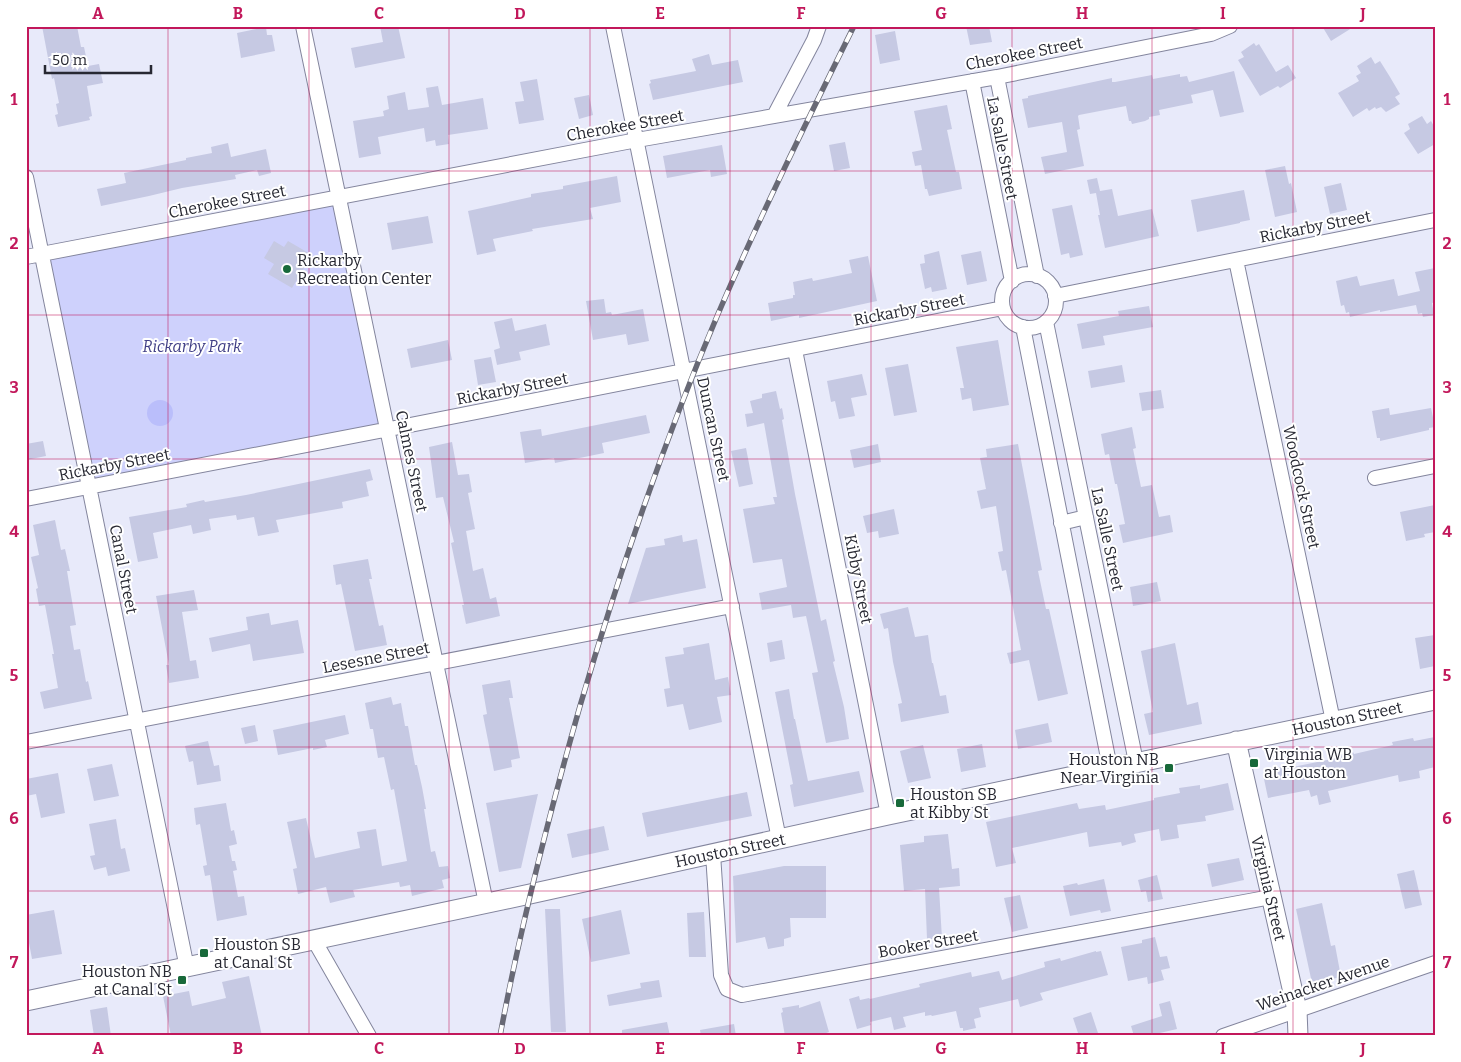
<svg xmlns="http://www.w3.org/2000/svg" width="1461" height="1062" viewBox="0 0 1461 1062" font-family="Bitter,serif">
	<rect width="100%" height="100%" fill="#e8eafa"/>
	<!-- green -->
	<path fill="#ced1fc" d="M339 198 387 430 90 487 42 253Z"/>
	<!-- water -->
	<path fill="#babefb" d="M147 413a13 13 0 1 1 26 0a13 13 0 1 1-26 0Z"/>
	<!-- building -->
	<path fill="#c6c9e3" d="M42 26H77L81 47H84L88 66 99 64 103 83 87 86 92 116 89 117 90 120 58 127 55 115 58 114 56 104 59 103 54 78 52 79Z
		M380 26H398L405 58 355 68 351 48 383 42Z
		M966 26H989L992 42 970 45Z
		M1322 26H1355L1331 41Z
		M266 27 267 35H272L275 51 241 58 237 33Z
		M895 31 900 60 880 64 875 35Z
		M1254 43 1256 46 1259 44 1276 72 1288 65 1296 78 1280 88 1278 86 1260 96 1238 60 1244 57 1241 52Z
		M709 54 712 65 738 60 743 82 653 100 649 84 651 83 650 80 696 71 692 59Z
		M1371 57 1375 64 1380 61 1390 77 1400 94 1395 97 1400 104 1386 112 1381 107 1376 109 1375 107 1369 111 1367 108 1353 117 1338 93 1359 81 1356 76 1361 73 1357 66Z
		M1234 71 1244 112 1220 117 1213 90 1191 95 1193 103 1159 110 1160 115 1149 117V119L1145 121 1132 124 1131 121H1129L1126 106 1079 115 1078 116 1080 129 1077 130 1084 166 1045 174 1041 157 1067 152 1062 122 1028 128 1022 99 1028 98V96L1112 78V82H1115L1152 75 1153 79 1180 74V77L1187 76 1189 82Z
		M537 79 544 120 519 124 515 102 524 101 520 82Z
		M438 86 442 105 483 98 488 129 448 135 449 144 436 146 435 140 426 142 424 128 378 137 381 154 359 158 353 121 384 116 383 111 389 109 387 96 405 92 408 110 429 107 426 88Z
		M589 95 593 115 579 119 574 98Z
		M947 105 952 129 947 130 956 172H959L962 189 929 196 927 189H925L921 165 915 166 912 152 922 150 914 111Z
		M1422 116 1427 124 1431 121 1435 128V144L1418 154 1404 133 1410 129 1408 124Z
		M845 142 850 168 834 171 829 145Z
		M228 143 231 157 266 149 271 173 259 176 257 170 235 175 236 179 182 188 149 196 101 206 97 189 126 183 124 173 186 160V158L212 153 211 147Z
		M722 145 727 174 711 177 710 170 667 178 663 156Z
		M1285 166 1289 184 1291 183 1297 212 1275 217 1265 170Z
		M617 176 621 202 590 208 593 219 532 229 533 231 493 239 496 251 477 255 468 211 531 197V194L563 189V186Z
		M1097 178 1100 191 1112 189 1118 216 1152 209 1159 236 1105 248 1098 215H1100L1096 193 1090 194 1087 180Z
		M1341 183 1347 210 1330 214 1324 187Z
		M1244 190 1250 220 1240 222V223L1197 232 1191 200Z
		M1072 205 1083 255 1070 258 1069 253 1061 255 1052 209Z
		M428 216 433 243 392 250 387 223Z
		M274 241 284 247 288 241 312 255 292 288 268 274 274 264 264 258Z
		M939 251 947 289 932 292 931 287 925 289 920 264 925 263 924 255Z
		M981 251 987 281 967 285 961 255Z
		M868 256 877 301 799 318V315L771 321 768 303 793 298V295H795L793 282 812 278 813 281 852 273 849 260Z
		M1435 268V302L1432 303 1434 315 1423 317 1422 313 1418 314 1416 305 1380 312V310L1350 317 1349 312 1346 313 1344 305 1341 306 1336 281 1357 276 1360 286 1394 279 1398 296 1420 291 1415 272Z
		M604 299 606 313 611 312 612 315 643 309 649 341 628 345 626 334 593 340 586 301Z
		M1149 306 1153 327 1103 336 1105 345 1082 349 1077 324 1119 316 1118 311Z
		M512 318 515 331 546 324 550 345 519 352 521 360 497 365 494 350 500 348 494 322Z
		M448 340 452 360 411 368 407 349Z
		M998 340 1009 405 973 411 971 398 962 400 960 388H964L956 347Z
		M491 357 496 382 478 385 474 360Z
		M908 364 917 412 894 416 885 368Z
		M1122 365 1125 382 1091 388 1088 371Z
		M862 374 867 395 851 398 855 416 839 419 835 401 831 402 827 381Z
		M1161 390 1164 408 1142 411 1139 393Z
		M776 391 780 409 782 408 784 419 782 420 795 494 821 621 826 619 835 661 833 662 844 707 849 739 826 743 812 673 818 672 806 616 793 618 791 605 762 610 759 593 787 587 782 559 753 563 743 509 775 504 773 497H777L764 423 747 427 745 414 753 413 750 401 762 398V394Z
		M1389 408 1390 415 1431 408 1435 427 1429 428V430L1380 441V438H1377L1372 411Z
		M646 415 650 433 602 443 604 453 555 463 554 458 525 463 520 432 541 429 542 436Z
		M1132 427 1136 448 1133 449 1141 487 1152 485 1159 517 1170 515 1173 532 1123 543 1119 525 1125 524 1117 484H1115L1109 454 1105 455 1101 434Z
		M43 441 46 456 26 460V444Z
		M452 442 458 475 469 474 472 492 468 493 475 529 466 531 473 571 483 568 490 599 496 597 500 616 466 624 462 605H464L451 543 454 542 443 497 436 498 429 447Z
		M878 444 881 462 854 468 850 450Z
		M1018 444 1042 570 1038 571 1046 609H1049L1068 694 1038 701 1029 660 1010 664 1007 653 1021 650 1006 570 1002 571 998 552 1003 551 996 506 981 509 977 491 986 489 980 458 987 457 986 449Z
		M746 448 753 484 739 487 731 451Z
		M370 469 373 480 366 482 369 496 342 502 343 508 276 520 279 532 258 536 254 517 237 520 236 515 209 519 211 530 193 534 191 525 153 533 158 558 138 562 129 517 187 507 186 504 204 500 205 502 246 495Z
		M1435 505V532L1424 534 1425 537 1406 541 1400 512Z
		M894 509 899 534 879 538 878 531 867 533 863 516Z
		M55 520 61 550 65 549 70 571H67L76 625 70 626 74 650 80 649 86 682 88 681 92 699 44 709 40 692 58 688 52 654H54L45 605 39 606 36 589 38 588 31 557 39 555 33 525Z
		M682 535 683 542 697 539 706 588 628 604 646 548 665 545 664 539Z
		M368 559 372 579H369L379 626 383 625 387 645 355 651 341 584 336 585 333 565Z
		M1157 582 1161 601 1133 606 1130 587Z
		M194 590 198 610 182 612 190 661 196 660 199 678 169 683 166 665H169L156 596Z
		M908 607 915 637 928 635 932 663H933L940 696 946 695 949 713 901 722 898 704 902 703 893 662 888 628 884 629 880 614Z
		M269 613 271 625 298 620 304 653 253 661 250 644 212 652 209 638 248 630 246 617Z
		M1435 635V666L1420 669 1415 638Z
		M782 640 785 659 770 662 767 643Z
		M709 643 715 680 728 677 731 695 717 697 722 722 689 730 683 704 667 707 664 689 670 688 665 657 684 654 683 648Z
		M1175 643 1187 705 1198 702 1202 724 1149 735 1144 714 1153 712 1141 651Z
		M510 680 513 698H509L520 758 511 760 512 767 494 771 483 715 487 714 482 685Z
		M789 689 794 719H795L808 781 859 771 864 792 794 807 790 785 793 784 775 692Z
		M391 697 393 705 401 703 405 726H408L415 765H417L422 787 426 809H424L431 852 435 851 439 867 448 866 450 878 442 880 444 888 412 896 410 885 400 887 399 882 353 890 355 897 330 903 326 887 298 894 293 869 297 868 287 822 306 818 315 858 360 848 357 832 376 829 382 866 407 861 394 789 391 790 384 757 378 758 373 729H370L365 703Z
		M345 715 349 734 325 740 327 747 313 750V748L278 755 273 730Z
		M1048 723 1052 742 1018 749 1015 730Z
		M255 725 258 741 245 744 241 728Z
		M1435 737V767L1419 771 1420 778 1399 782 1398 775 1328 791 1331 802 1319 805 1317 795 1311 797 1309 790 1268 798 1264 779 1270 778 1269 769 1292 765 1293 767 1332 759 1331 756 1353 752 1354 754 1393 745 1392 742 1413 738 1414 741Z
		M208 741 214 766 219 765 221 781 197 785 193 761 189 762 185 746Z
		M982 744 986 767 961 772 957 749Z
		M923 745 931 778 908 783 900 751Z
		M112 764 119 796 94 801 87 769Z
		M58 773 65 813 41 818 36 794 26 796V779Z
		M1228 783 1234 810 1205 816 1206 821 1177 825 1179 838 1161 841 1159 829 1134 834 1136 842 1122 846 1121 842 1089 847 1087 832 1012 848 1016 863 996 867 986 822 1077 803 1079 809 1105 805 1106 810 1154 800V798L1180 793 1179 788 1200 785V789Z
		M747 792 752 816 647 837 642 813Z
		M538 794 521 868 499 872 486 803Z
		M226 803 231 831 234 830 237 844 229 846 232 861H235L237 870 233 871 238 897 244 896 247 915 217 921 210 875 205 876 203 866 207 865 200 824 196 825 194 808Z
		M116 819 121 849 125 848 130 871 108 876 106 867 94 870 90 856 95 855 89 824Z
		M604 826 609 850 572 858 567 834Z
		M948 834 952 869 959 868 960 886 939 888 942 939H927L925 889 904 891 900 845 924 842V836Z
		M1239 858 1244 880 1212 887 1207 864Z
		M784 866H826V918H790L791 937 784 939V946L768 949 765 937 736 943 733 876Z
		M1414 870 1422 905 1405 909 1397 874Z
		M1157 875 1163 899 1148 902 1146 891 1141 892 1138 880Z
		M1104 879 1111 911 1101 913 1100 910 1070 916 1063 886 1077 883 1078 885Z
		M1020 895 1028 928 1012 932 1004 898Z
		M1322 903 1331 946 1335 945 1341 977 1312 983 1296 909Z
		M545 909H560L566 1032H551Z
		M54 910 62 954 32 959 26 927V915Z
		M621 910 630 954 591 962 582 919Z
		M704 912 706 957H689L687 913Z
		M1155 937 1160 957 1167 956 1170 968 1161 970 1164 980 1148 984 1147 977 1128 981 1121 947 1142 943V940Z
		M1096 951V952L1101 951 1108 975 1040 993 1043 1000 1020 1007 1018 999 979 1008 981 1017 974 1019 976 1028 963 1031V1028H960L956 1011 932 1016 931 1015 925 1016V1012L903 1017 906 1027 894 1030 891 1017 870 1022 871 1025 857 1029 849 999 859 996 860 1000 869 998 870 999 920 987 919 984 971 972 972 977 999 971 1002 980 1045 967 1044 962 1060 958 1061 961Z
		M249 976 262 1036H171L163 996 189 991 192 1006 226 998 222 982Z
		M659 980 662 997 609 1006 607 995 641 988 640 983Z
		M820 1001 829 1032 818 1036H785L781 1013 783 1012 782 1008 799 1005V1008Z
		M1170 1001 1177 1029 1147 1036H1134L1131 1026 1162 1016 1159 1004Z
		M107 1007 111 1036H94L90 1010Z
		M1091 1012 1099 1036H1079L1073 1018Z
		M667 1022 670 1036H622V1030Z
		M734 1024 736 1036H701L700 1030Z"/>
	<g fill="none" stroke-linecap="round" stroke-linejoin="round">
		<defs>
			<path id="street" d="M303 26 486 903
				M613 26 779 839
				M997 77 1037 276
				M972 81 1012 281
				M774 116 814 40 819 26
				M26 177 187 968
				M26 257 637 140 997 77 1211 34 1230 26
				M1236 260 1333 721
				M1002 301a27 27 0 1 1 54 0a27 27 0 1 1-54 0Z
				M1055 296 1435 220
				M1046 322 1136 762
				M1023 327 1110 768
				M795 350 888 815
				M1375 478 1435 466
				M26 499 405 426 1003 308
				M1061 523 1086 517
				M26 742 732 606
				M713 854 721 975 727 989 742 995 1271 897
				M314 940 369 1036
				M1223 1036 1435 963"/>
			<path id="secondary" d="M1236 741 1297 1010 1298 1036
				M26 1001 530 894 888 815 1435 700"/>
		</defs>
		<!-- street casing -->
		<use href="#street" stroke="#83859d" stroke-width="16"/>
		<!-- secondary casing -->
		<use href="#secondary" stroke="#83859d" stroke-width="21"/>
		<!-- street -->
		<use href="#street" stroke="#fff" stroke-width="14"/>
		<!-- secondary -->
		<use href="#secondary" stroke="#fff" stroke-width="19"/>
		<defs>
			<path id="rail" d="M500 1036C521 924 549 815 580 706 619 573 664 441 718 314 760 216 807 121 854 26"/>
		</defs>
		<!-- rail casing -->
		<use href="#rail" stroke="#686975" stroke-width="5.5"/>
		<!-- rail -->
		<use href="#rail" stroke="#fff" stroke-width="4" stroke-dasharray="11" stroke-linecap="butt"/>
	</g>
	<!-- grid -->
	<path fill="none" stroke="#c2185b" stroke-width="1" stroke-opacity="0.55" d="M168 26V1036M309 26V1036M449 26V1036M590 26V1036M730 26V1036M871 26V1036M1012 26V1036M1152 26V1036M1293 26V1036M26 171H1435M26 315H1435M26 459H1435M26 603H1435M26 747H1435M26 891H1435"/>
	<!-- markers -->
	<g fill="#18693a" stroke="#fff" stroke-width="2">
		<circle cx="287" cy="269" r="5"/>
		<rect x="1249" y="758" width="10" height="10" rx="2.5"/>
		<rect x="1164" y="763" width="10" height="10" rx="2.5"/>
		<rect x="895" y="798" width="10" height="10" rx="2.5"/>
		<rect x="199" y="948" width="10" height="10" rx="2.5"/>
		<rect x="177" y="975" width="10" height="10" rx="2.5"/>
	</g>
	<g text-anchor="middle" stroke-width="4" stroke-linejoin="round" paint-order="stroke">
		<!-- street labels -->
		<g font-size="16" fill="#272832" stroke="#fff">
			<text transform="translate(1024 53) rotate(-11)" y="6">Cherokee Street</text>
			<text transform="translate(625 125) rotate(-10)" y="6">Cherokee Street</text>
			<text transform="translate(1003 148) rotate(79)" y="6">La Salle Street</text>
			<text transform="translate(227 201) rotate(-11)" y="6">Cherokee Street</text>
			<text transform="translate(1315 226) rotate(-11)" y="6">Rickarby Street</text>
			<text transform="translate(909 309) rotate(-11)" y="6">Rickarby Street</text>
			<text transform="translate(512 388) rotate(-11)" y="6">Rickarby Street</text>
			<text transform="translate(714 429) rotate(78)" y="6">Duncan Street</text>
			<text transform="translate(412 461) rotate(78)" y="6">Calmes Street</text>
			<text transform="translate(114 464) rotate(-11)" y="6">Rickarby Street</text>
			<text transform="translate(1302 487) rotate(78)" y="6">Woodcock Street</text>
			<text transform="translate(1108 539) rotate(78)" y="6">La Salle Street</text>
			<text transform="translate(124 569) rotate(79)" y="6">Canal Street</text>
			<text transform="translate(859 579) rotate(79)" y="6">Kibby Street</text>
			<text transform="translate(376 657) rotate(-11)" y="6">Lesesne Street</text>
			<text transform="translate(1347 718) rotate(-12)" y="6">Houston Street</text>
			<text transform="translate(730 850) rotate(-12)" y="6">Houston Street</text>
			<text transform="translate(1269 888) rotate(77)" y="6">Virginia Street</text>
			<text transform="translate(928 943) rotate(-10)" y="6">Booker Street</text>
			<text transform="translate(1323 983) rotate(-19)" y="6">Weinacker Avenue</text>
		</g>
		<!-- poi labels -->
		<g font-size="16" fill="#272832" stroke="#fff" text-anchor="start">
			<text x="297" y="266">Rickarby<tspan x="297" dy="18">Recreation Center</tspan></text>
			<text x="1264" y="760">Virginia WB<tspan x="1264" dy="18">at Houston</tspan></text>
			<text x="1159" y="765" text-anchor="end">Houston NB<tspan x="1159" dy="18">Near Virginia</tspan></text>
			<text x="910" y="800">Houston SB<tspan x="910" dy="18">at Kibby St</tspan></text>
			<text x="214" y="950">Houston SB<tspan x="214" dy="18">at Canal St</tspan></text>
			<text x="172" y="977" text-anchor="end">Houston NB<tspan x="172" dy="18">at Canal St</tspan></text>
		</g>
		<!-- park labels -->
		<g font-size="16" font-style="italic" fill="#413f86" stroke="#fff">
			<text x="192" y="352">Rickarby Park</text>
		</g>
	</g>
	<!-- border -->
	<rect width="1461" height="1062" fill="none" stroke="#ffffff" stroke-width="55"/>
	<!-- scale -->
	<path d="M45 65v8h106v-8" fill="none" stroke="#272832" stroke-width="2.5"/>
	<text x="52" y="65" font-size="15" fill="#272832" stroke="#ffffff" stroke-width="4" paint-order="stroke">50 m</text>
	<rect x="28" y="28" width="1406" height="1006" fill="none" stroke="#c2185b" stroke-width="2"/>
	<g font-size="16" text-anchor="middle" font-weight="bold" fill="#c2185b">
		<text x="98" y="19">A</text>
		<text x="238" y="19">B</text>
		<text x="379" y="19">C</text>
		<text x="520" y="19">D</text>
		<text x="660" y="19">E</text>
		<text x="801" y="19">F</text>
		<text x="941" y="19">G</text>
		<text x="1082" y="19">H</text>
		<text x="1223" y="19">I</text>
		<text x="1363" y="19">J</text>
		<text x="14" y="105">1</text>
		<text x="1447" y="105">1</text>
		<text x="14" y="249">2</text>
		<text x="1447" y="249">2</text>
		<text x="14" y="393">3</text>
		<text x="1447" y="393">3</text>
		<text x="14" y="537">4</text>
		<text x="1447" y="537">4</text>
		<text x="14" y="681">5</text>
		<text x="1447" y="681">5</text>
		<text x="14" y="824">6</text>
		<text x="1447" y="824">6</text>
		<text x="14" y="968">7</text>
		<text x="1447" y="968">7</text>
		<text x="98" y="1054">A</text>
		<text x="238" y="1054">B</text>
		<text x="379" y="1054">C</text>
		<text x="520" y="1054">D</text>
		<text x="660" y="1054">E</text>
		<text x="801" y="1054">F</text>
		<text x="941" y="1054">G</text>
		<text x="1082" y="1054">H</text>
		<text x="1223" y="1054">I</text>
		<text x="1363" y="1054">J</text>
	</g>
</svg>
